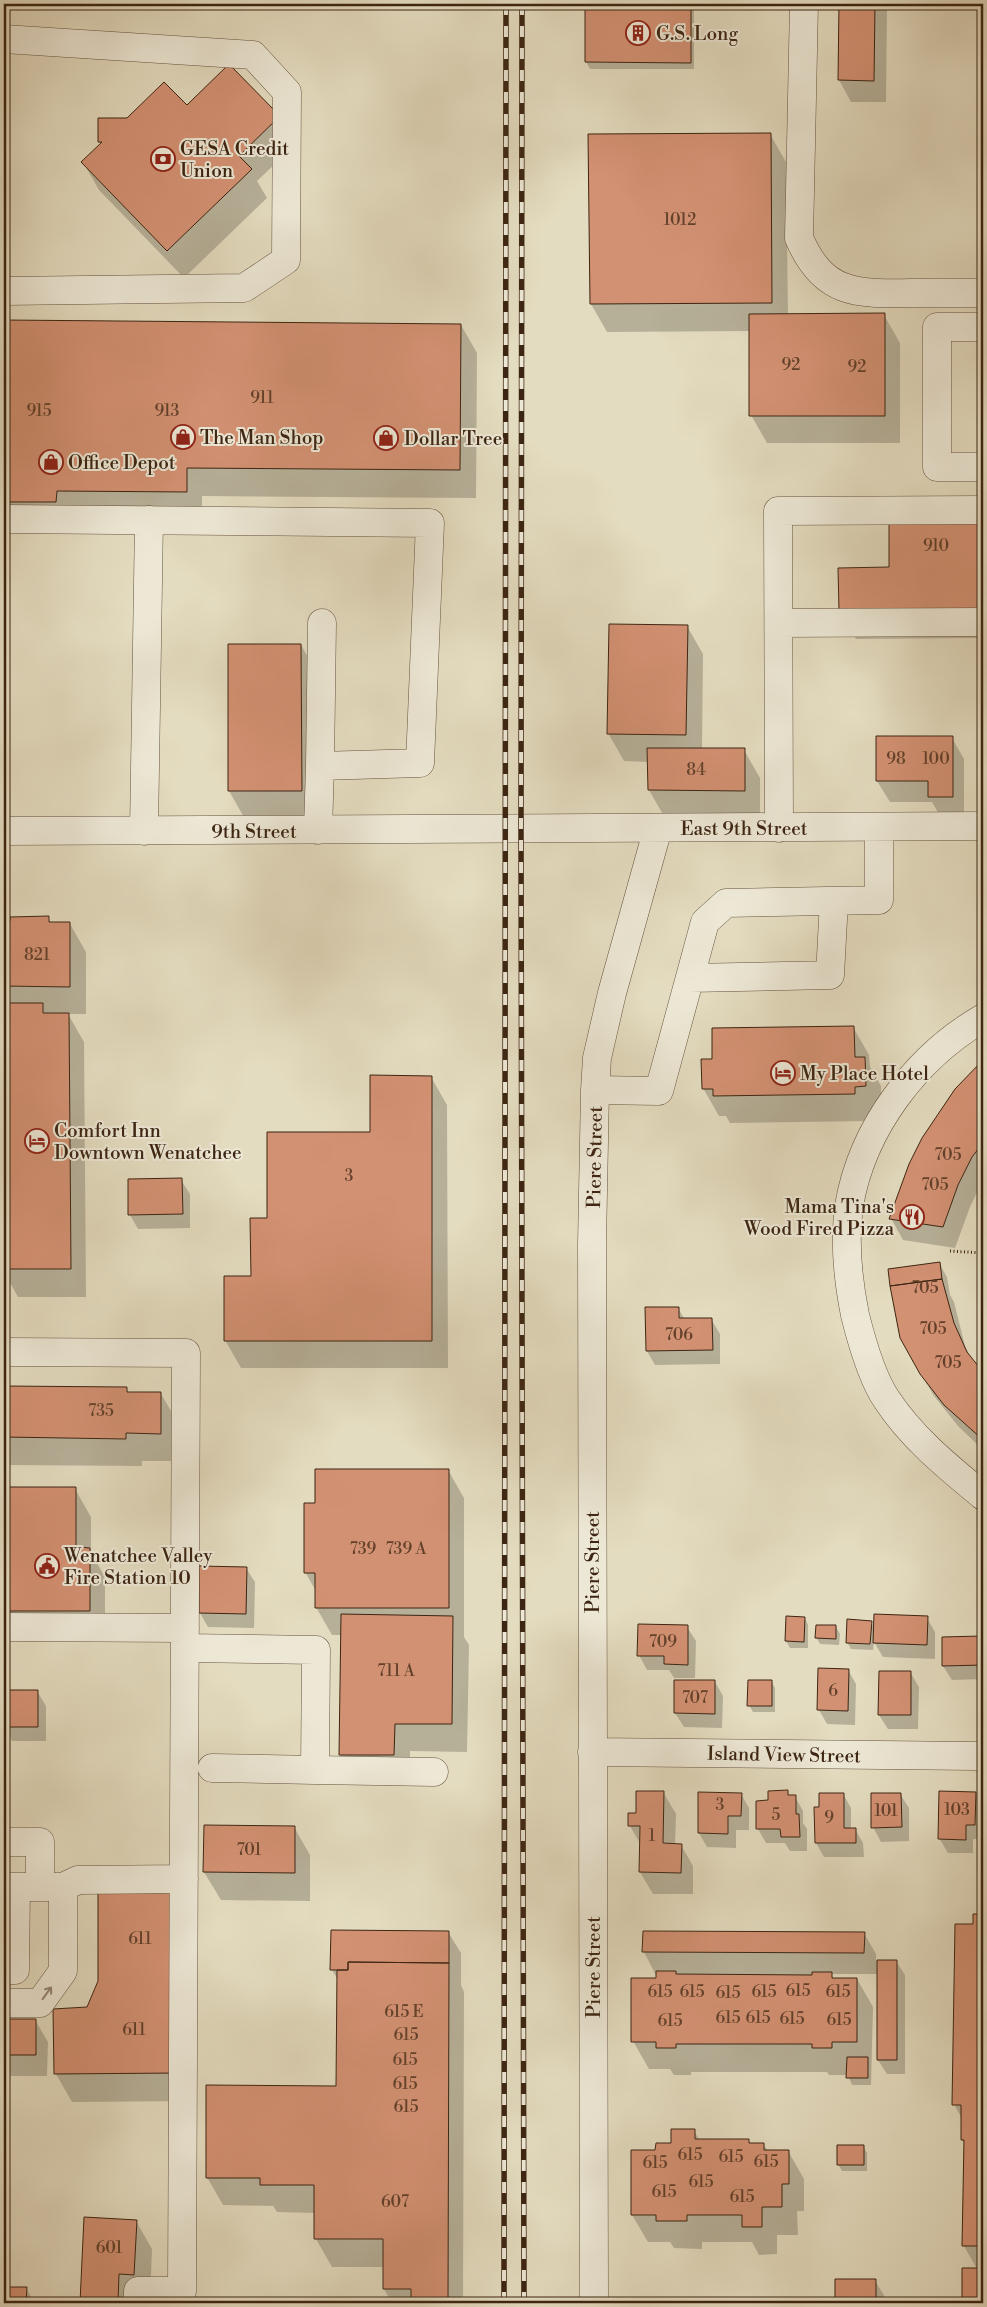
<svg xmlns="http://www.w3.org/2000/svg" width="987" height="2307" viewBox="0 0 987 2307" font-family="'Libre Bodoni',serif">
	<rect width="100%" height="100%" fill="#e4dcc0"/>
	<filter id="stains"><feTurbulence type="fractalNoise" baseFrequency=".004" numOctaves="4"/><feColorMatrix values="0 0 0 0 .2 0 0 0 0 .09 0 0 0 0 .02 0 0 0 .5 -.17"/></filter>
	<radialGradient id="worn" r=".72"><stop offset=".6" stop-color="#630" stop-opacity="0"/><stop offset="1" stop-color="#630" stop-opacity=".3"/></radialGradient>
	<!-- shadow -->
	<path fill="#0003" d="M586 4H694V69H590L586 62Z
		M840 4H887L886 102H851L839 80Z
		M229 66 295 145 257 181 267 198 184 278 99 190 83 162 101 145 99 141 186 107Z
		M770 134 786 162 788 315H884L900 343V443H767L751 415 750 331 607 332 591 304 589 136Z
		M4 321 461 325 477 353 476 498 202 496V520L4 529Z
		M983 522V638L856 639 840 611Z
		M687 626 703 654 702 749 744 750 760 778V818H665L649 790V762L624 761 608 733Z
		M301 645 317 673V819H245L229 791Z
		M952 738 964 759V819L941 818 932 802H890L877 781Z
		M48 918 51 924H70L86 952V1014H68L84 1042 86 1297H18L4 1272V922Z
		M853 1027 869 1055 870 1067 881 1086V1114L870 1121 730 1123 726 1116H719L703 1088 713 1060Z
		M983 1062V1180L970 1207 955 1248 903 1240 891 1218 956 1090Z
		M431 1077 447 1105 448 1368H241L225 1340 252 1277 268 1219 372 1133Z
		M181 1180 190 1194V1228L138 1229 130 1215Z
		M939 1263 947 1277 950 1295 954 1302 965 1346 972 1360 983 1374V1450L958 1426 934 1396 921 1374Z
		M678 1308 685 1320 711 1319 720 1334V1364L655 1365 647 1351Z
		M4 1387 126 1389 129 1393 161 1394 177 1421 176 1461H142V1466L4 1465Z
		M448 1470 464 1498V1637L469 1645 467 1752 410 1751V1783L356 1782 340 1754 341 1635H332L316 1607V1591L305 1572 316 1504Z
		M4 1488 75 1489 91 1517V1553L105 1577V1639L21 1638 5 1611Z
		M246 1568 255 1582 254 1628 208 1627 200 1613Z
		M787 1618H805L808 1625V1648H790L786 1641Z
		M927 1618 935 1632V1659L883 1657 874 1642 873 1650 851 1649 847 1642 871 1622 875 1630Z
		M687 1627 696 1641 695 1678H674L669 1670H647L639 1655Z
		M836 1627 840 1634 839 1645 820 1644 816 1637Z
		M982 1637 983 1679 952 1680 943 1666Z
		M820 1669 848 1670 856 1684 855 1725 827 1724 819 1710Z
		M910 1672 919 1687 918 1729H888L879 1715Z
		M771 1681 775 1688V1712H753L749 1705Z
		M715 1682 723 1696 722 1728 684 1727 675 1713Z
		M37 1691 46 1706V1741H12L4 1727V1692Z
		M663 1792 676 1814 675 1845H681L693 1866V1894H653L640 1872 641 1845 630 1826 637 1814Z
		M787 1792 790 1797H795L803 1811V1823L807 1829V1851H790L785 1843H766L758 1829 769 1802Z
		M975 1793 983 1807V1839H973V1853H948L939 1838Z
		M741 1794 749 1808V1830H736V1848L707 1847 699 1833Z
		M843 1794 851 1808V1829H855L863 1843 864 1857H824L816 1843 815 1808H820Z
		M900 1794 909 1808V1841L881 1842 873 1827Z
		M294 1827 310 1855V1901L221 1900 204 1872Z
		M974 1915H983V2303H964L963 2269H977L964 2246 965 2145 962 2140V2119L954 2104Z
		M448 1932 461 1953V1985L464 1992 463 2303H392L384 2289V2267H332L316 2239V2213L277 2212 273 2206 223 2205 207 2177 337 2087 338 1980 332 1970Z
		M864 1933 876 1954V1961H896L905 1975V2074H887L878 2060V1974H831L834 1979H857L873 2007 871 2085H852L848 2075H829L827 2072H691V2075H674L670 2069H649L633 2041 658 1979 644 1952Z
		M99 1981 193 2101 72 2102 56 2074Z
		M4 2020H35L48 2042 47 2076H4Z
		M694 2130 699 2140H748L751 2144H763L768 2151H788L804 2179V2211H797L798 2235H777V2254L759 2255 752 2242H702V2249L674 2248 670 2242H648L632 2215 656 2151Z
		M863 2146 867 2153V2171H842L838 2164Z
		M85 2218 136 2221 152 2249 150 2303H81Z
		M875 2281 884 2295V2303H839L836 2298Z
		M4 2288H26L35 2303H4Z"/>
	<!-- building -->
	<path fill="#d39173" stroke="#3c2512" d="M585 4H691V63L585 62Z
		M839 4H875L874 81 838 80Z
		M229 64 280 116 239 156 252 169 167 251 81 162 102 142H98V118H127L164 82 187 105Z
		M771 133 772 303 590 304 588 134Z
		M885 313V416H749V314Z
		M4 320 461 324 460 470 187 468V492L57 491 56 502H4Z
		M983 521V610L839 611 838 568 889 567V522Z
		M609 624 688 625 686 735 607 734Z
		M228 644H301L302 791H228Z
		M876 736H953V797H928V781H876Z
		M647 748H745V791L648 790Z
		M49 916V922H70V987L4 986V921H10V917Z
		M4 1003H43V1013H69L71 1269H4Z
		M854 1026 855 1057H865L866 1086 855 1087V1094L713 1096V1089H702L701 1059H712V1028Z
		M983 1060V1143L972 1157 958 1185 943 1227 889 1219 909 1164 922 1138 955 1089Z
		M370 1075 432 1076V1341H224V1276H251L250 1218H267V1132H370Z
		M182 1178 183 1214 128 1215V1179Z
		M940 1262 942 1279 890 1286 888 1269Z
		M942 1279 954 1323 967 1352 983 1372V1440L944 1405 920 1374 900 1338 890 1286Z
		M645 1307H679V1318H712L713 1350 646 1351Z
		M4 1386 127 1387V1392H161V1434L126 1433V1439L4 1437Z
		M315 1469H449V1608H315V1573H304V1503H315Z
		M4 1487H76V1547L90 1548V1611H4Z
		M199 1566 247 1567 246 1614 199 1613Z
		M341 1614 453 1616 452 1724H395L394 1755H339Z
		M874 1614 928 1616 927 1645 873 1643Z
		M786 1616 805 1617 804 1642 785 1641Z
		M847 1619 872 1621 870 1644 846 1643Z
		M638 1624 688 1625V1665L664 1664V1656H637Z
		M816 1625H836V1639L815 1638Z
		M982 1636 983 1665 942 1666V1637Z
		M818 1668 849 1669 848 1711 817 1710Z
		M879 1671H911V1715H878Z
		M674 1680H715V1714L674 1713Z
		M748 1680H772V1706H747Z
		M4 1690H38V1727H4Z
		M788 1790V1795H796V1814H799L800 1837H781L780 1829H756V1801L768 1800V1791Z
		M636 1791H664L663 1843 682 1844 681 1873 639 1872 640 1826H628V1813H636Z
		M939 1791 976 1792 975 1825H966V1840L938 1839Z
		M698 1792 742 1793 741 1816H728V1834L698 1833Z
		M819 1793H844V1828H856V1843H815L814 1807H819Z
		M871 1793H901L902 1827 871 1828Z
		M204 1825 295 1826V1873L203 1872Z
		M98 1893H179L178 2073 54 2074 53 2009 87 2007 98 1981Z
		M973 1914H983V2255L982 2246H962L964 2140H961V2105H952L955 1924H973Z
		M331 1930 449 1931V1963L348 1962V1970H330Z
		M643 1931 865 1932 864 1953 642 1952Z
		M877 1960H897V2060H877Z
		M348 1962 449 1963 448 2303H411V2289H383V2239H314V2185H260V2178H206V2085L336 2086 337 1970H348Z
		M656 1971H676V1974L812 1975V1972H832V1978H857V2042H832V2048H812V2044H676V2048H656V2042H631V1978H656Z
		M4 2019H36V2055H4Z
		M847 2057H868V2078H846Z
		M671 2129H695V2139H749V2143H764V2150H789V2184H782V2207H762V2227H742V2215H687V2221H656V2215H631V2150H655L656 2143H671Z
		M837 2145H864V2165H837Z
		M84 2217 137 2220 134 2275 119 2274 118 2303H80Z
		M962 2268H983V2303H962Z
		M835 2279H876V2298H835Z
		M4 2287H27L26 2303H4Z"/>
	<g fill="none" stroke-linecap="round" stroke-linejoin="round">
		<defs>
			<path id="minor" d="M804 4 799 238C823 294 855 294 910 293 934 293 959 293 983 293
				M4 39 253 55 287 92 286 260 244 288 4 291
				M983 327H937V467H983
				M4 519 430 523 420 763 320 766 318 830
				M779 623 983 622
				M320 766 322 623
				M779 828 778 511 983 510
				M4 831 983 826
				M144 831 149 520
				M690 978 830 975 834 901
				M983 1018C916 1057 862 1128 849 1206 844 1242 848 1280 855 1315 861 1339 873 1380 887 1400 912 1438 948 1467 983 1496
				M595 1090 659 1091 705 922 726 903 879 900V827
				M4 1352 186 1353 182 2291H138V2303
				M4 1627 185 1628
				M185 1648 316 1650 315 1770 212 1768
				M592 1752 976 1756 983 1758
				M315 1770 434 1772
				M4 1842H40V1887
				M4 1887H16L15 1970H4
				M16 1887H63L78 1880 184 1879
				M4 2003H40L63 1971V1887
				M594 2303 592 1244 595 1090 597 1058 612 993 658 828"/>
		</defs>
		<!-- minor casing -->
		<use href="#minor" stroke="#66533e" stroke-width="29"/>
		<!-- path -->
		<path stroke="#3c2512" stroke-width="3" stroke-dasharray="1 2.5" stroke-linecap="butt" d="M950 1251 983 1253"/>
		<!-- minor -->
		<use href="#minor" stroke="#ede8d6" stroke-width="28"/>
		<defs>
			<path id="rail" d="M522 4 521 829 524 2303
				M504 2303 506 4"/>
		</defs>
		<!-- rail casing -->
		<use href="#rail" stroke="#3c2512" stroke-width="5.5"/>
		<!-- rail -->
		<use href="#rail" stroke="#ede8d6" stroke-width="4" stroke-dasharray="11" stroke-linecap="butt"/>
	</g>
	<!-- one-way arrows -->
	<defs><path id="oneway-shaft" d="M-6 0H5M1.5-3L5.5 0L1.5 3" fill="none" stroke-width="1.6" stroke-linecap="round" stroke-linejoin="round" transform="scale(1.25)"/></defs>
	<use stroke="#948674" href="#oneway-shaft" transform="translate(47 1993) rotate(-54)"/>
	<!-- icons -->
	<defs>
		<symbol id="building-ring" viewBox="-11 -11 22 22"><circle r="9.5" fill="#ede8d6" stroke="#8f2418" stroke-width="1.5"/><path d="M-4-6H4V6H1V3H-1V6H-4ZM-2.5-4.3h1.7v1.8h-1.7ZM.8-4.3h1.7v1.8H.8ZM-2.5-1h1.7V.8h-1.7ZM.8-1h1.7V.8H.8Z" fill="#8f2418"/></symbol>
		<symbol id="bank-ring" viewBox="-11 -11 22 22"><circle r="9.5" fill="#ede8d6" stroke="#8f2418" stroke-width="1.5"/><path d="M-6-4H6V4H-6ZM0-2.3a2.3 2.3 0 1 0 0 4.6a2.3 2.3 0 1 0 0-4.6Z" fill="#8f2418"/></symbol>
		<symbol id="shop-ring" viewBox="-11 -11 22 22"><circle r="9.5" fill="#ede8d6" stroke="#8f2418" stroke-width="1.5"/><path d="M-5-2.5h2.3a2.7 3.5 0 0 1 5.4 0H5L5.5 6h-11ZM-1.5-2.5h3a1.5 2.3 0 0 0-3 0Z" fill="#8f2418"/></symbol>
		<symbol id="hotel-ring" viewBox="-11 -11 22 22"><circle r="9.5" fill="#ede8d6" stroke="#8f2418" stroke-width="1.5"/><path d="M-6-4.5h1.5V1H6V5H4.5V3h-9V5H-6ZM-4 0a1.8 1.8 0 1 1 3.6 0ZM.5 0V-2.5h3Q6-2.5 6 0Z" fill="#8f2418"/></symbol>
		<symbol id="restaurant-ring" viewBox="-11 -11 22 22"><circle r="9.5" fill="#ede8d6" stroke="#8f2418" stroke-width="1.5"/><path d="M-5-6h1v4h1v-4h1v4h1v-4h1v5L-1.5 .5V6h-2V.5L-5-1ZM5-6V6H3V1.5H1.5Q1.5-4 5-6Z" fill="#8f2418"/></symbol>
		<symbol id="civic-ring" viewBox="-11 -11 22 22"><circle r="9.5" fill="#ede8d6" stroke="#8f2418" stroke-width="1.5"/><path d="M-.6-6.5H3V-4.5H.6V-3L4-1V1h2V6H-6V1h2V-1L-.6-3ZM-1.2 2.5V6h2.4V2.5Z" fill="#8f2418"/></symbol>
	</defs>
	<g fill-rule="evenodd">
		<use href="#building-ring" x="624" y="19" width="28" height="28"/>
		<use href="#bank-ring" x="149" y="145" width="28" height="28"/>
		<use href="#shop-ring" x="169" y="423" width="28" height="28"/>
		<use href="#shop-ring" x="372" y="424" width="28" height="28"/>
		<use href="#shop-ring" x="37" y="448" width="28" height="28"/>
		<use href="#hotel-ring" x="769" y="1059" width="28" height="28"/>
		<use href="#hotel-ring" x="23" y="1127" width="28" height="28"/>
		<use href="#restaurant-ring" x="898" y="1203" width="28" height="28"/>
		<use href="#civic-ring" x="33" y="1552" width="28" height="28"/>
	</g>
	<g text-anchor="middle" stroke-width="4" stroke-linejoin="round" paint-order="stroke">
		<!-- number labels -->
		<g font-size="16" fill="#62402a">
			<text x="680" y="225">1012</text>
			<text x="791" y="370">92</text>
			<text x="857" y="372">92</text>
			<text x="262" y="403">911</text>
			<text x="39" y="416">915</text>
			<text x="167" y="416">913</text>
			<text x="936" y="551">910</text>
			<text x="896" y="764">98</text>
			<text x="936" y="764">100</text>
			<text x="696" y="775">84</text>
			<text x="37" y="960">821</text>
			<text x="948" y="1160">705</text>
			<text x="349" y="1181">3</text>
			<text x="935" y="1190">705</text>
			<text x="925" y="1293">705</text>
			<text x="933" y="1334">705</text>
			<text x="679" y="1340">706</text>
			<text x="948" y="1368">705</text>
			<text x="101" y="1416">735</text>
			<text x="363" y="1554">739</text>
			<text x="406" y="1554">739 A</text>
			<text x="663" y="1647">709</text>
			<text x="396" y="1676">711 A</text>
			<text x="833" y="1696">6</text>
			<text x="695" y="1703">707</text>
			<text x="720" y="1810">3</text>
			<text x="957" y="1815">103</text>
			<text x="886" y="1816">101</text>
			<text x="776" y="1820">5</text>
			<text x="829" y="1823">9</text>
			<text x="652" y="1841">1</text>
			<text x="249" y="1855">701</text>
			<text x="140" y="1944">611</text>
			<text x="798" y="1996">615</text>
			<text x="660" y="1997">615</text>
			<text x="692" y="1997">615</text>
			<text x="764" y="1997">615</text>
			<text x="838" y="1997">615</text>
			<text x="728" y="1998">615</text>
			<text x="404" y="2017">615 E</text>
			<text x="728" y="2023">615</text>
			<text x="758" y="2023">615</text>
			<text x="792" y="2024">615</text>
			<text x="839" y="2025">615</text>
			<text x="670" y="2026">615</text>
			<text x="134" y="2035">611</text>
			<text x="406" y="2040">615</text>
			<text x="405" y="2065">615</text>
			<text x="405" y="2089">615</text>
			<text x="406" y="2112">615</text>
			<text x="690" y="2160">615</text>
			<text x="731" y="2162">615</text>
			<text x="766" y="2167">615</text>
			<text x="655" y="2168">615</text>
			<text x="701" y="2187">615</text>
			<text x="664" y="2197">615</text>
			<text x="742" y="2202">615</text>
			<text x="395" y="2207">607</text>
			<text x="109" y="2253">601</text>
		</g>
		<!-- poi labels -->
		<g font-size="19" fill="#3c2512" stroke="#ede8d6" text-anchor="start">
			<text x="656" y="40">G.S. Long</text>
			<text x="180" y="155">GESA Credit<tspan x="180" dy="22">Union</tspan></text>
			<text x="200" y="444">The Man Shop</text>
			<text x="404" y="445">Dollar Tree</text>
			<text x="68" y="469">Office Depot</text>
			<text x="800" y="1080">My Place Hotel</text>
			<text x="54" y="1137">Comfort Inn<tspan x="54" dy="22">Downtown Wenatchee</tspan></text>
			<text x="894" y="1213" text-anchor="end">Mama Tina's<tspan x="894" dy="22">Wood Fired Pizza</tspan></text>
			<text x="64" y="1562">Wenatchee Valley<tspan x="64" dy="22">Fire Station 10</tspan></text>
		</g>
		<!-- street labels -->
		<g font-size="19" fill="#3c2512" stroke="#ede8d6">
			<text x="744" y="835">East 9th Street</text>
			<text x="254" y="838">9th Street</text>
			<text transform="translate(594 1157) rotate(-89)" y="7">Piere Street</text>
			<text transform="translate(592 1562) rotate(-90)" y="7">Piere Street</text>
			<text transform="translate(784 1754) rotate(1)" y="7">Island View Street</text>
			<text transform="translate(593 1967) rotate(-90)" y="7">Piere Street</text>
		</g>
	</g>
	<!-- margin -->
	<rect width="987" height="2307" fill="none" stroke="#e4dcc0" stroke-width="20"/>
	<rect x="5" y="5" width="977" height="2297" fill="none" stroke="#3c2512" stroke-width="2.5"/>
	<rect x="10" y="10" width="967" height="2287" fill="none" stroke="#3c2512"/>
	<rect width="100%" height="100%" filter="url(#stains)"/>
	<rect width="100%" height="100%" fill="url(#worn)"/>
</svg>
